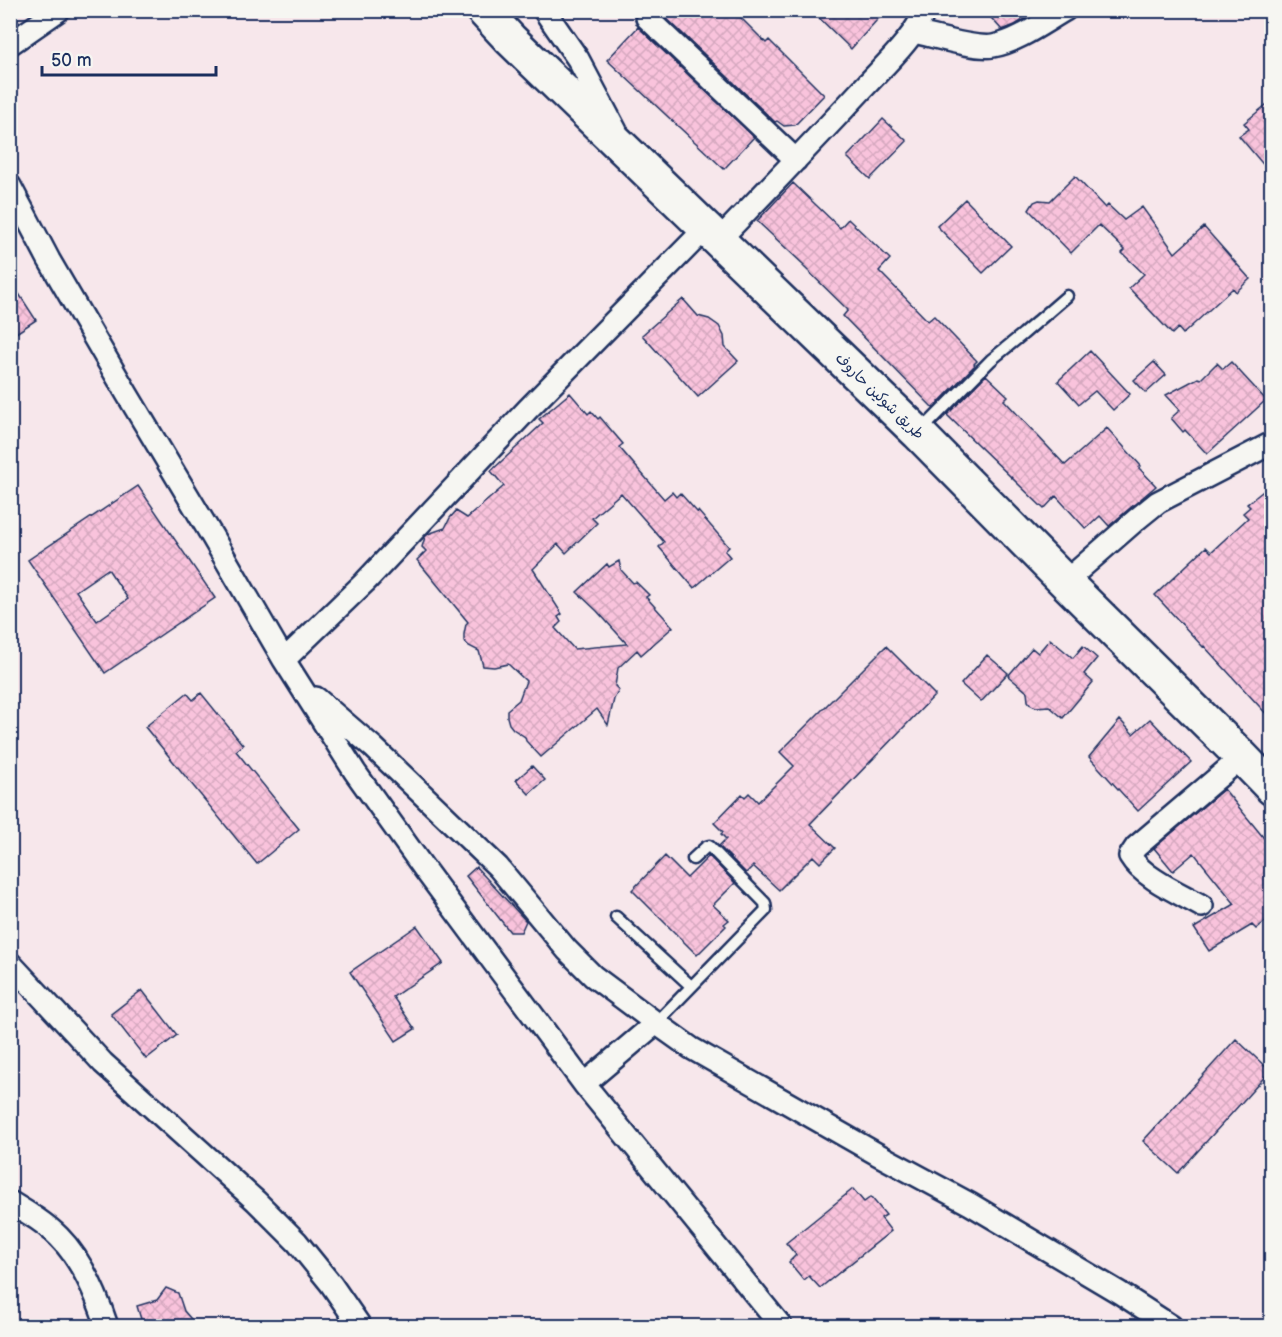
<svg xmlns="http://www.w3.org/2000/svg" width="1282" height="1337" viewBox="0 0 1282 1337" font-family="'Balsamiq Sans','Playpen Sans Arabic',sans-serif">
	<defs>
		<pattern id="building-cross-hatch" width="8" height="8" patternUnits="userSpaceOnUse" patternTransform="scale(1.5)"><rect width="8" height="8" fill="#f9c3dc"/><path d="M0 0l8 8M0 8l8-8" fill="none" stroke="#d5a8bf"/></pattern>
	</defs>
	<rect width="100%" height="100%" fill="#f7e7eb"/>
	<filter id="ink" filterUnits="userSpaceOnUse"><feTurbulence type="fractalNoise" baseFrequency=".0167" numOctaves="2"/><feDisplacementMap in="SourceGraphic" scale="12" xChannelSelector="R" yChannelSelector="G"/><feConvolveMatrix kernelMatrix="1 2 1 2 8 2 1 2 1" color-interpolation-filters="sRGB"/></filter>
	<g filter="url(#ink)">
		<!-- building -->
		<path fill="url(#building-cross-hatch)" stroke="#1b2f5e" stroke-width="1.5" fill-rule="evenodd" d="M658 10H733L766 43 769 40 824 95 795 125 784 126 777 121 775 122Z
			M811 10H886L851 49Z
			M984 10H1039L1015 25 1002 30Z
			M638 27 754 137 724 169 607 60Z
			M1272 100V175L1239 136 1249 129 1244 123Z
			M883 119 907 141 870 179 847 157Z
			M1075 176 1105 208 1108 205 1124 220 1142 207 1175 253 1204 227 1250 279 1236 292 1233 288 1183 334 1178 328 1172 334 1129 288 1144 274 1122 253 1125 250 1099 225 1071 253 1029 210 1034 202 1039 200 1050 201Z
			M793 183 840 228 848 219 890 259 879 271 928 321 934 316 977 361 974 364 975 365 933 408 843 316 848 310 803 266 804 265 757 221Z
			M965 199 1011 246 983 273 937 226Z
			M10 280 36 320 10 337Z
			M683 299 698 316 709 319 719 326 724 336 725 347 738 361 698 397 642 335Z
			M1090 351 1130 394 1113 410 1095 391 1079 404 1058 381Z
			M1154 362 1166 375 1146 393 1134 380Z
			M1231 362 1266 400 1207 454 1185 430 1183 432 1171 418 1180 410 1166 395 1198 378 1201 379 1217 363 1223 369Z
			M986 375 1008 396 1004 400 1065 465 1107 428 1141 466 1139 468 1156 486 1109 526 1100 516 1086 529 1056 496 1044 509 947 415Z
			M570 393 588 414 591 411 598 419 600 417 623 444 619 447 664 499 672 492 676 497 680 493 697 512 698 511 729 547 725 551 730 557 694 588 659 547 664 542 621 493 592 518 597 523 566 553 558 544 533 569 562 614 558 617 561 622 555 628 574 649 627 644 597 611 577 592 607 564 609 567 619 561 621 570 633 583 636 582 649 595 646 597 673 627 641 655 637 650 618 668 615 686 619 690 614 699 608 725 597 709 541 757 526 741 525 737 513 729 509 724 507 717V710L519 700 526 681 508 664 494 667 483 666 479 651 469 646 464 641V634L466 624 468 622 417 560 426 551 422 547 425 537 428 534 445 528 450 518 456 511 467 518 504 486 491 471 543 423 539 419Z
			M1272 484V720L1204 646 1203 647 1155 595 1206 547 1211 552 1248 518 1243 513 1250 507 1247 504Z
			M138 486 215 598 105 673 28 560ZM108 569 128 599 97 621 76 591Z
			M1050 639 1073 658 1083 646 1097 658 1084 674 1093 682 1063 718 1049 706 1036 707 1031 705 1028 701 1027 692 1008 676 1032 648 1038 653Z
			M886 646 935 695 810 824 835 848 820 863 813 856 779 890 753 866 746 873 719 846 726 839 721 834 723 832 714 823 742 794 745 797 749 793 758 802 794 766 780 752Z
			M987 655 1008 673 981 702 961 684Z
			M187 693 193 700 201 693 243 745 236 751 299 829 257 864 145 727Z
			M1150 719 1191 762 1138 811 1089 757 1120 720 1133 734Z
			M532 766 545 780 529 794 516 780Z
			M1224 789 1272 848V916L1256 929 1252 925 1209 951 1194 928 1235 904 1194 853 1173 871 1154 848Z
			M665 856 687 878 709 856 735 883 713 905 729 920 724 924 726 926 697 955 632 890Z
			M476 867 526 921 521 932H510L466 876Z
			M417 926 443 963 393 997 415 1029 396 1041 350 972Z
			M142 990 177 1035 146 1059 111 1014Z
			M1236 1039 1270 1071 1178 1173 1143 1141Z
			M853 1189 864 1202 871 1197 886 1215 881 1218 891 1231 820 1288 809 1276 804 1280 789 1262 796 1255 786 1243Z
			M166 1288 178 1293 184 1311 197 1326H143L137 1306 157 1300Z"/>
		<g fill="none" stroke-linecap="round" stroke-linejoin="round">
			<defs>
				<path id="lane" d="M921 431 991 360 1023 334 1067 296
					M616 917 691 986
					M656 1023 766 910 765 903 709 846 706 847 693 859"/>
				<path id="street" d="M544 10 578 59 616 131
					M647 18 796 160
					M914 32C934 36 973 49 993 46 1017 42 1044 22 1065 10
					M10 44 59 10
					M10 186 49 260 127 394 212 536 284 660 355 772 425 870 584 1084 781 1326
					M719 240C769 188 819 136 868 83 885 65 919 33 924 10
					M1065 582 1137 519 1158 502 1272 443
					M284 660 365 582 528 409 706 228
					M316 698 373 747 498 867 567 950 593 976 656 1023 691 1048 877 1154 970 1204 1120 1293 1171 1326
					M1202 906C1179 893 1143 878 1130 856L1136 847 1242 757
					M10 963 103 1063 256 1201 297 1242 331 1284 360 1326
					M584 1084 656 1023
					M10 1202C28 1213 45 1223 59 1237 82 1260 97 1296 107 1326"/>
				<path id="primary" d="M483 10 510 39 918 433 1065 582 1242 757 1272 788"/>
			</defs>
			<!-- lane casing -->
			<use href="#lane" stroke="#1b2f5e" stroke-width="15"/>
			<!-- street casing -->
			<use href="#street" stroke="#1b2f5e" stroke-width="26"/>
			<!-- primary casing -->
			<use href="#primary" stroke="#1b2f5e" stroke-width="38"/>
			<!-- lane -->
			<use href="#lane" stroke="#f6f6f2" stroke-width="10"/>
			<!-- street -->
			<use href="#street" stroke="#f6f6f2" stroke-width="21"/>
			<!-- primary -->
			<use href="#primary" stroke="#f6f6f2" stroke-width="33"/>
		</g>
	</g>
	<g text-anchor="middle" stroke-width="4.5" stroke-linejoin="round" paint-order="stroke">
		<!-- street labels -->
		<g font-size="15" fill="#1b2f5e" stroke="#f6f6f2">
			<text transform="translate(880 396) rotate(44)" y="5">طريق شوكين حاروف</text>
		</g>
	</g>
	<!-- margin -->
	<rect width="1282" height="1337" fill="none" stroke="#f6f6f2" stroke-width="36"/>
	<rect x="18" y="18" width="1246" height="1301" fill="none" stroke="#1b2f5e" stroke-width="2" filter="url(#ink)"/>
	<!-- scale -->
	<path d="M42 66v9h174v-9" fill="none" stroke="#1b2f5e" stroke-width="3"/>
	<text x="51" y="66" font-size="18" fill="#1b2f5e" stroke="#f6f6f2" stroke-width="4.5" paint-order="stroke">50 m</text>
</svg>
